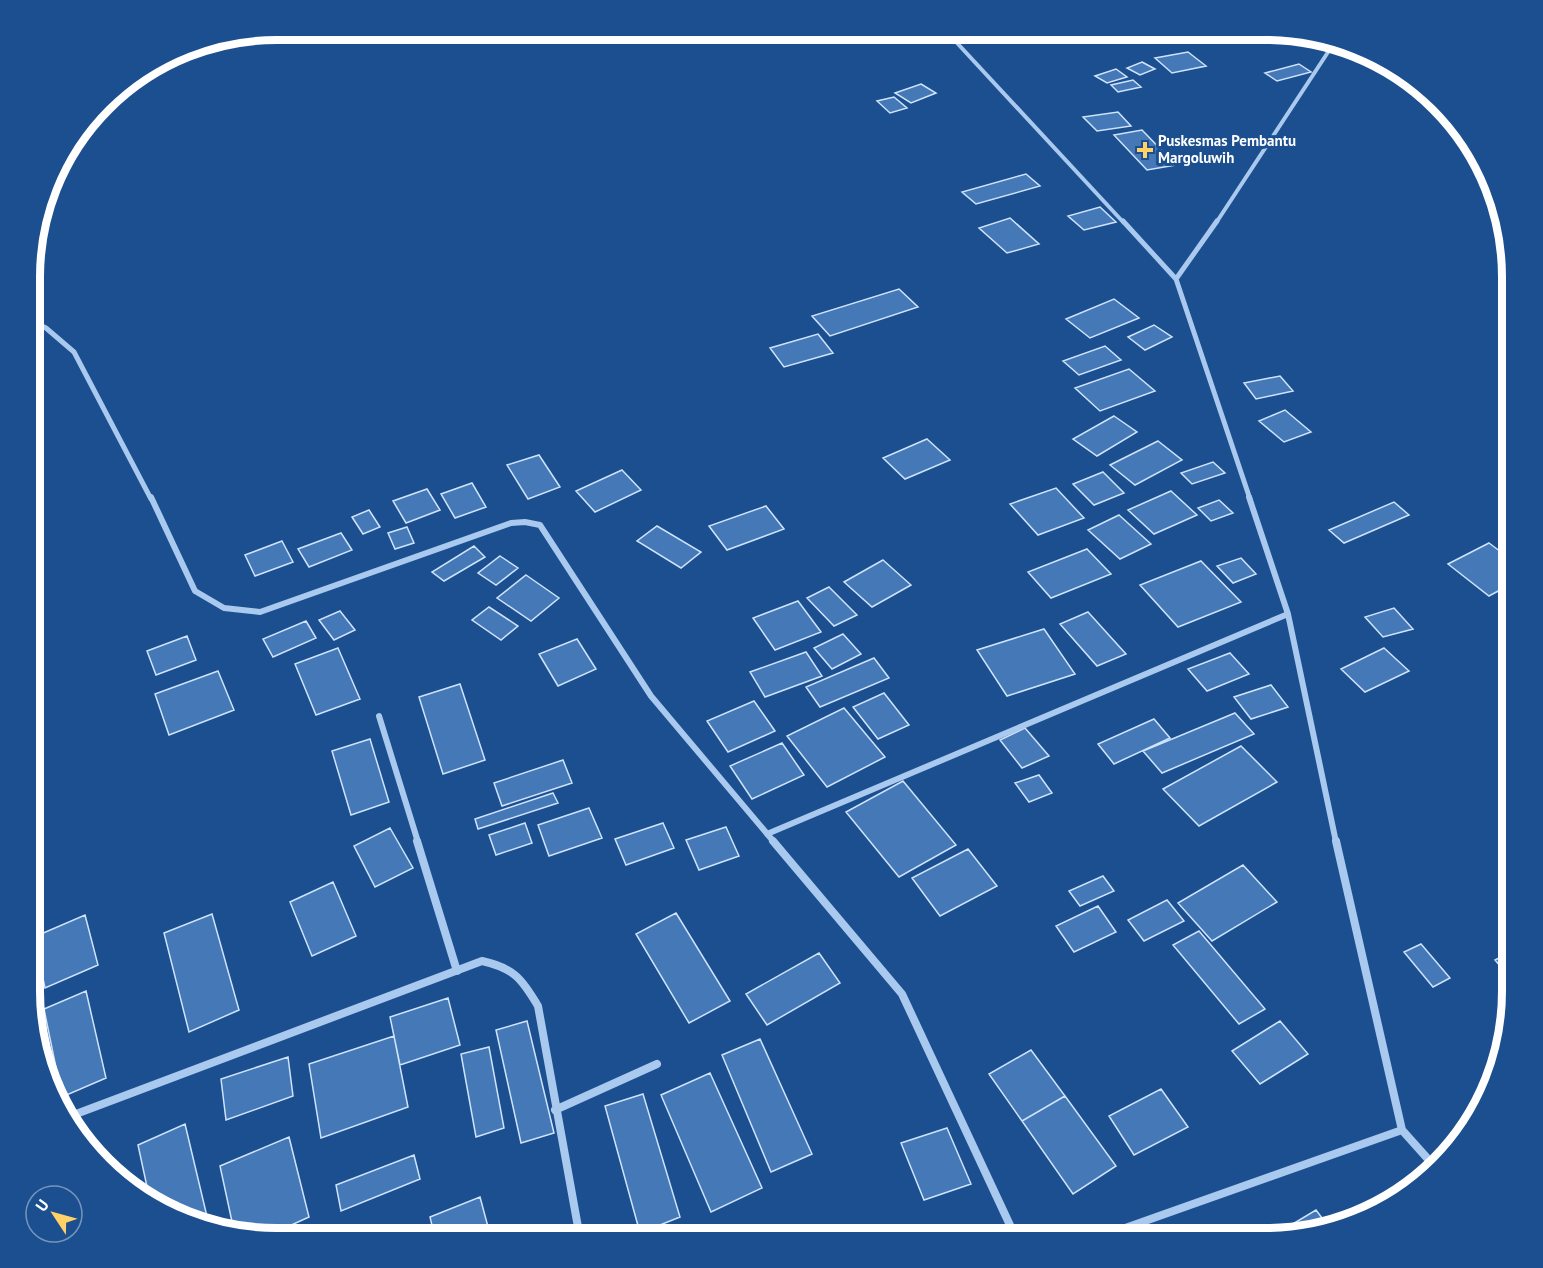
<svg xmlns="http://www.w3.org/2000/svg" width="1543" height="1268" viewBox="0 0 1543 1268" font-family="'PT Sans',sans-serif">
	<rect width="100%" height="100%" fill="#1b4f8f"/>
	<!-- building -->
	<path fill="#4478b7" stroke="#cfe3fa" stroke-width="1.5" d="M1264 31H1281L1297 36 1283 42 1260 32Z
		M1188 52 1206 66 1172 73 1155 58Z
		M1142 62 1155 69 1140 75 1127 68Z
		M1299 64 1311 72 1277 81 1265 73Z
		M1116 69 1127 77 1107 83 1095 76Z
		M1133 80 1141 87 1118 92 1111 85Z
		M921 84 936 93 911 103 895 93Z
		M894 97 907 108 890 113 877 101Z
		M1118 112 1131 126 1097 131 1083 117Z
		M1142 130 1176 165 1147 170 1114 135Z
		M1026 174 1040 186 976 204 962 192Z
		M1100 207 1116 222 1084 230 1068 216Z
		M1010 218 1039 244 1007 253 979 228Z
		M899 289 918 307 830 336 812 316Z
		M1114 299 1139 318 1090 338 1066 319Z
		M1154 325 1172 337 1145 350 1128 337Z
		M818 334 833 353 784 367 770 348Z
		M1105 346 1121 360 1079 375 1063 361Z
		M1129 369 1155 391 1100 411 1075 388Z
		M1280 376 1293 391 1256 399 1244 383Z
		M1285 410 1311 432 1284 442 1259 421Z
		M1114 416 1137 432 1097 456 1073 439Z
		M927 439 950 460 905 479 883 458Z
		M1158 441 1182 460 1135 485 1110 465Z
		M539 455 560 487 528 499 507 465Z
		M1213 462 1225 473 1192 484 1181 473Z
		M622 470 641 490 595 512 576 491Z
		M1103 472 1124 493 1094 505 1073 484Z
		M472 483 486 507 455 518 441 494Z
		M1056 488 1084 518 1038 535 1010 504Z
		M427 489 440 510 406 523 393 501Z
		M1171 491 1197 515 1154 534 1128 510Z
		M1219 500 1233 513 1211 521 1198 508Z
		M1394 502 1409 515 1344 543 1329 530Z
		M766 506 784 529 727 550 709 526Z
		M369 510 380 527 363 534 352 517Z
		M1119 515 1151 544 1120 559 1088 530Z
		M657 526 701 552 681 568 637 541Z
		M407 527 414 543 395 549 388 533Z
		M341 533 352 550 309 567 298 549Z
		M282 541 293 562 255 576 245 555Z
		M1489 543 1513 561V583L1489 596 1448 564Z
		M474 546 485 557 444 581 432 572Z
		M1087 549 1111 574 1051 598 1028 572Z
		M500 556 518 568 496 585 478 573Z
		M1241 558 1256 574 1233 583 1217 566Z
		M883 560 911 585 872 607 844 582Z
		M1201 561 1241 602 1178 627 1140 585Z
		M526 575 559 598 531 621 497 598Z
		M829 587 857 615 834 626 807 598Z
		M798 601 821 632 775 650 753 618Z
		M489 607 518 626 501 640 472 620Z
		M1394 608 1413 629 1383 637 1365 617Z
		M340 611 355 630 334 640 319 620Z
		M1088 612 1126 654 1097 666 1060 624Z
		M306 621 316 638 273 657 263 639Z
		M1044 629 1075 674 1007 696 977 650Z
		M843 634 861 654 832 669 814 648Z
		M187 636 196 660 156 675 147 651Z
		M577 639 596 669 558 686 539 654Z
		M338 648 360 699 316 715 295 664Z
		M1384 648 1409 671 1365 692 1341 669Z
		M806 652 822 676 765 697 750 672Z
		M1230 653 1249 674 1207 691 1188 669Z
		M874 658 889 678 820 707 806 687Z
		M218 671 234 710 169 735 155 694Z
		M460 684 485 760 443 774 419 697Z
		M1271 685 1288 707 1251 719 1234 697Z
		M884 693 909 725 878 739 853 707Z
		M754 701 775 731 728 752 707 721Z
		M844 708 885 757 827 787 787 736Z
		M1235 713 1254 734 1162 773 1143 751Z
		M1154 719 1170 738 1114 764 1098 744Z
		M1025 728 1049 756 1022 768 1000 740Z
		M370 739 389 802 351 815 332 751Z
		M782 743 804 775 752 799 730 766Z
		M1241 746 1277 782 1199 826 1163 789Z
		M563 760 572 783 502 806 494 783Z
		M1039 775 1052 793 1029 802 1015 783Z
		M903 781 956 845 899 877 846 812Z
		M553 793 558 803 478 829 475 819Z
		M589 808 602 838 549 856 538 825Z
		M525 823 532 843 496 855 489 835Z
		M663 823 674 848 626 865 615 839Z
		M726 827 739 856 699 870 686 840Z
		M390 828 413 868 375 887 354 846Z
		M968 849 997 886 940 916 912 878Z
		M1243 865 1277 902 1212 941 1178 903Z
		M1103 876 1114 891 1080 906 1069 891Z
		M333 882 356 936 312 956 290 902Z
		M1167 900 1184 921 1144 941 1128 920Z
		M1098 906 1116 932 1074 952 1056 926Z
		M676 913 730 1001 689 1023 636 934Z
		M212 914 239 1010 189 1032 164 933Z
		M85 915 98 965 45 988 34 937Z
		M1199 931 1265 1009 1239 1024 1173 945Z
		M1421 944 1450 978 1433 987 1404 952Z
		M1512 951V980L1495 960Z
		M819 953 840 983 767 1025 746 994Z
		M86 991 106 1078 62 1097 44 1009Z
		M448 998 460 1045 400 1065 390 1017Z
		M527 1021 554 1133 521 1143 496 1030Z
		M1280 1021 1308 1054 1260 1084 1232 1051Z
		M394 1036 408 1107 321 1138 309 1064Z
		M760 1039 812 1154 771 1172 722 1055Z
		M489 1047 504 1128 476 1137 461 1054Z
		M1031 1050 1065 1096 1022 1121 989 1074Z
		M288 1057 293 1096 226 1120 221 1079Z
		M710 1073 762 1188 711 1212 661 1095Z
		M1161 1089 1188 1127 1134 1155 1109 1116Z
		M643 1094 680 1217 640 1233 605 1106Z
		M1065 1096 1116 1166 1073 1194 1022 1121Z
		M185 1124 209 1225 183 1219 149 1196 138 1145Z
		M947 1128 971 1184 924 1200 901 1143Z
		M289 1137 309 1217 265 1237 234 1231 220 1166Z
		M414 1155 420 1179 341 1211 336 1185Z
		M480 1197 491 1238H435L430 1217Z
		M1316 1210 1328 1226 1271 1237Z
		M842 1230 845 1238H821Z"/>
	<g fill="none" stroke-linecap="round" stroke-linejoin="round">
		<!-- minor-far3 -->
		<path stroke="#a9c9ee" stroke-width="4" d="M945 30 1124 223
			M1216 223 1334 43"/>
		<!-- minor-far2 -->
		<path stroke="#a9c9ee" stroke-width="5" d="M1123 221 1176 279 1250 499
			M1176 279 1217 221
			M32 321 46 328 74 352 151 499"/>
		<!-- minor-far1 -->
		<path stroke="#a9c9ee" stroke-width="6" d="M151 497 195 591 224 608 260 612 511 523 525 522 540 525 651 696 774 842
			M1249 497 1288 614 1336 842
			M379 716 418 842
			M767 834 1288 614"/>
		<!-- minor -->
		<path stroke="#a9c9ee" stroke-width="8" d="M417 841 457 971
			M773 841 902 994 1016 1238
			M1336 841 1402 1130 1436 1168
			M555 1110 657 1064
			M68 1117 482 961C514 968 522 979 538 1006L580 1238
			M1097 1238 1402 1130"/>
	</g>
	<!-- markers -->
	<path fill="#ffd166" stroke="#1b4f8f" stroke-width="2" d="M1142 141h6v6h6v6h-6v6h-6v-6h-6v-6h6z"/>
	<g text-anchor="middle" stroke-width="6" stroke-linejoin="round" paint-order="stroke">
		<!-- far-poi labels -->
		<g font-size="15" font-weight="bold" fill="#fff" stroke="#1b4f8f" text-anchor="start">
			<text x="1158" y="146">Puskesmas Pembantu<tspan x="1158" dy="17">Margoluwih</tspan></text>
		</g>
	</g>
	<!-- crop -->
	<path d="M0 0H1543V1268H0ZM277 40H1265A237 237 0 0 1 1502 277V991A237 237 0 0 1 1265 1228H277A237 237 0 0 1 40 991V277A237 237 0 0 1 277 40Z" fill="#1b4f8f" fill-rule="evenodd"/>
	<path fill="none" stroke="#fff" stroke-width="8" d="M277 40H1265A237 237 0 0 1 1502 277V991A237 237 0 0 1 1265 1228H277A237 237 0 0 1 40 991V277A237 237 0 0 1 277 40Z"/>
	<!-- north arrow -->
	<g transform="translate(54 1214) rotate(306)"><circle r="28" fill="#1b4f8f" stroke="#7695bc" stroke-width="1.5"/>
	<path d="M0-4.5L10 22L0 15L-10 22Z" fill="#ffd166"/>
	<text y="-9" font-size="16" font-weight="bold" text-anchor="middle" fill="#ffffff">U</text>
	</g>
</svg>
